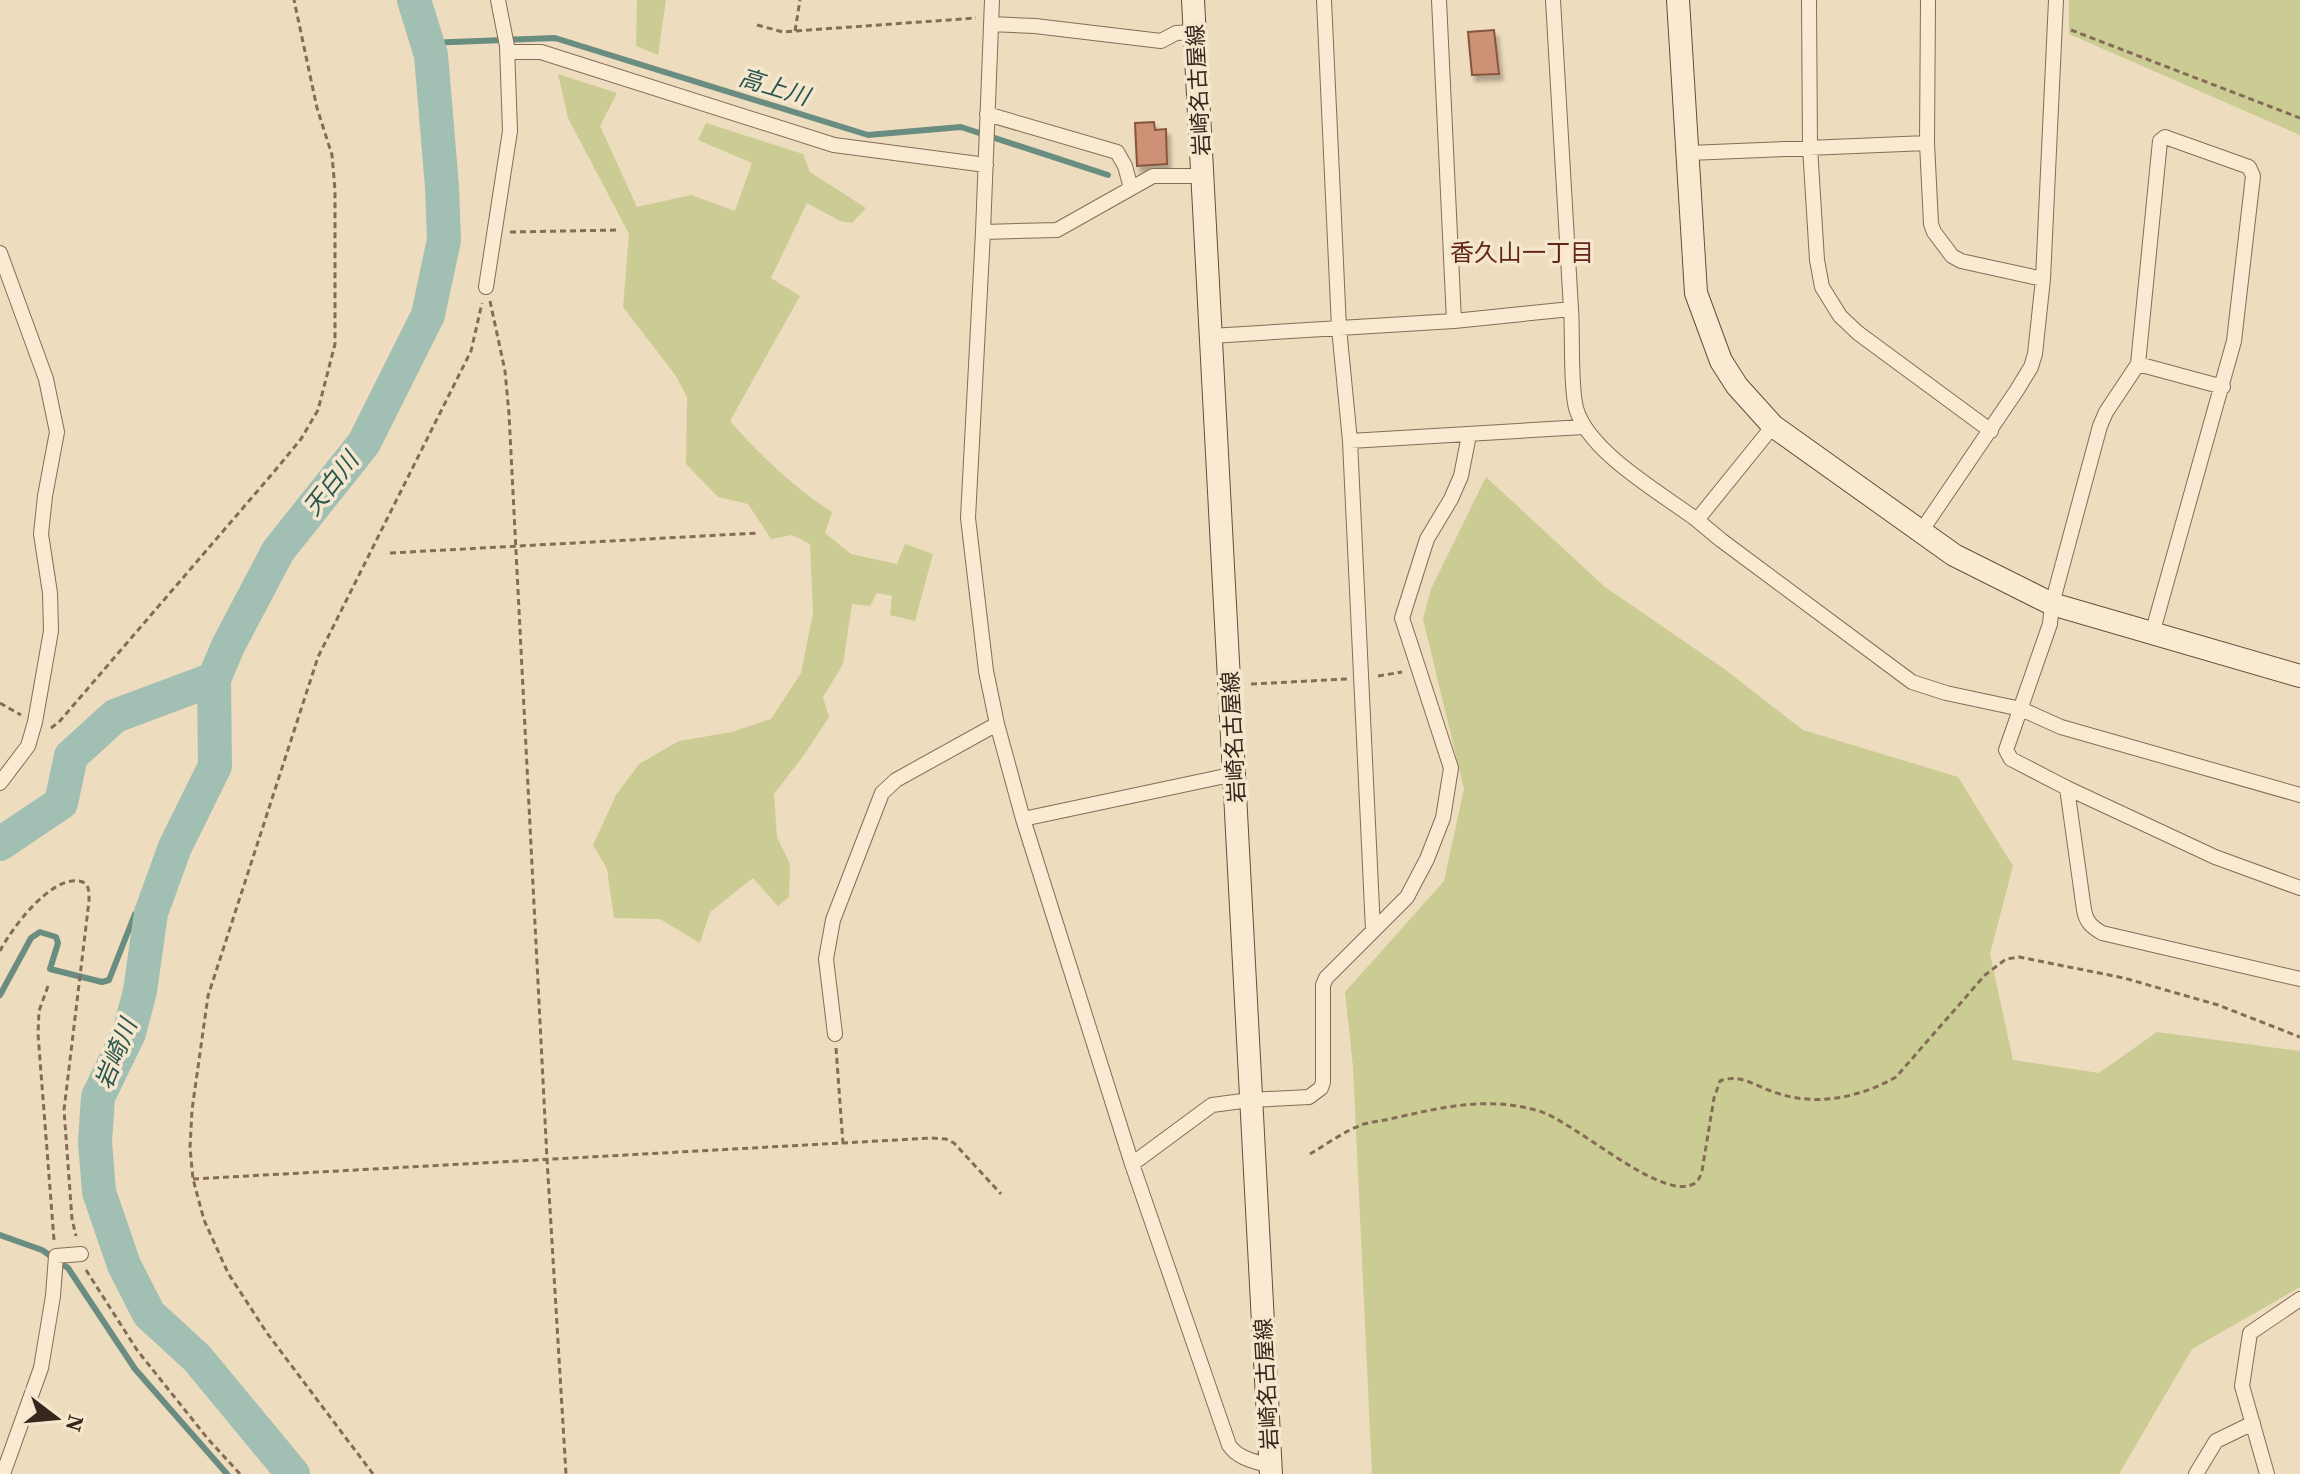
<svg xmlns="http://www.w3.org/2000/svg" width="2300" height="1474" viewBox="0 0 2300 1474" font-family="'Source Serif 4','Noto Sans JP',serif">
	<defs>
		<filter id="shadow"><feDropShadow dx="3.5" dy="6" stdDeviation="2" flood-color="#0004"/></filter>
	</defs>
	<rect width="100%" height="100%" fill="#eedcbe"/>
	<!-- green -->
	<path fill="#cacc93" d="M637 0H666L658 55 636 46Z
		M2069 0H2300V135L2069 34Z
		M558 74 617 93 600 126 637 207 691 195 735 211 752 163 698 140 706 123 803 154 810 172 866 208 852 223 840 221 807 203 771 278 800 296 730 421C761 456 793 487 832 512L825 533 851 554 897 564 905 544 933 554 915 621 890 615 892 596 877 593 870 606 852 604 843 664 823 697 829 717 804 755 774 794 777 837 790 864 789 897 778 906 753 878 710 912 700 943 660 919 614 918 607 869 593 845 616 795 639 764 679 741 732 732 771 719 801 673 813 613 810 544 792 535 771 539 748 504 718 497 686 464 687 397 676 376 623 307 629 234 568 118Z
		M1486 477 1605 587 1723 668 1803 730 1958 777 2013 866 1990 954 2013 1060 2099 1073 2157 1032 2300 1051V1287L2192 1349 2119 1474H1372L1353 1067 1345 992 1444 881 1464 789 1423 619 1431 589Z"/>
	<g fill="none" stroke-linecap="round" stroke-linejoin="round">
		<!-- stream -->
		<path stroke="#698d81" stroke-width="6" d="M427 43 555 38 868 135 961 127 1108 175
			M0 995 31 938 40 932 56 937 58 943 50 969 102 982 109 980 135 914 151 913
			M0 1235 42 1250 68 1268 135 1369 227 1474"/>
		<!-- river -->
		<path stroke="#a2bfb4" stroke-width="34" d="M0 844 61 803 71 756 115 716 214 679
			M293 1474 197 1358 149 1314 124 1265 99 1192 95 1142 98 1097 129 1033 140 991 151 913 175 847 215 766 214 679 228 646 278 551 364 443 428 315 444 240 442 187 431 55 414 0"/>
	</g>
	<!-- building -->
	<path fill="#cd9174" stroke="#86543d" stroke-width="2" filter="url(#shadow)" d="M1494 30 1499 74 1472 75 1468 32Z
		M1154 122 1155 130 1166 129 1167 164 1137 166 1135 123Z"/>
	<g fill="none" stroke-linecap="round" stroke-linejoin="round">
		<defs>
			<path id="street" d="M992 0 983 232 968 518 986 671 997 724 1023 819 1132 1164 1229 1445C1238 1459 1255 1461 1270 1466
				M1324 0 1339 328 1350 441 1373 930
				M1439 0 1454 321
				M1553 0 1571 309
				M1809 0 1810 147 1817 260 1822 287 1840 316 1858 333 1991 431
				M1928 0 1927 143 1931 224 1934 232 1952 256 1961 261 2043 279
				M991 24 1035 26 1161 41 1176 33 1195 32
				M507 52H541L834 145 986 165
				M987 114 1117 152 1125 166 1131 188
				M1689 153 1927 143
				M983 232 1057 230 1153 176H1203
				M0 253 46 379 57 432 45 496 41 534 50 593 51 631 35 722 28 746 0 783
				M486 287 510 131 507 46 498 0
				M1211 336 1454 321 1571 309C1573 336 1570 384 1576 408 1588 452 1661 493 1697 520L1773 426
				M2138 364 2223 387
				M1350 441 1583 427
				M1697 520 1721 540 1912 682 1946 693 2021 709 2061 727 2300 795
				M1920 533 2017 390 2031 367 2035 354 2043 279 2056 0
				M2152 634 2234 341 2253 176 2249 167 2165 137 2160 141 2138 364 2106 412 2100 426 2052 604 2050 624 2006 750 2011 759 2067 788 2215 857 2300 888
				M2067 788 2084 910C2086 922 2092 927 2102 933L2300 979
				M1023 819 1235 774
				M835 1034 826 959 833 920 882 793 896 780 997 724
				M1132 1164 1212 1105 1250 1100 1309 1097 1321 1088 1323 1082V985L1326 978 1407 897 1427 859 1443 818 1451 768 1402 618 1427 539 1451 499 1461 476 1469 435
				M3 1474 41 1368 53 1296 56 1256 81 1254
				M2196 1474 2216 1441 2253 1423
				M2267 1474 2242 1386 2250 1333 2300 1299"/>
			<path id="secondary" d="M1193 0 1271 1474
				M1678 0 1696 293 1721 361 1737 386 1773 426 1954 555 2052 604 2300 676"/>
		</defs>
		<!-- street casing -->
		<use href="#street" stroke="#866c57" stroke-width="16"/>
		<!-- secondary casing -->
		<use href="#secondary" stroke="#684d3a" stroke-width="24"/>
		<!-- path -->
		<path stroke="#866c57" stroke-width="3" stroke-dasharray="6 4" stroke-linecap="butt" d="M757 25 783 32 795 31 976 18
			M2071 30 2300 118
			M795 31 800 0
			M510 232 618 230
			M490 301 505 371 509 414 547 1159 566 1474
			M390 553 758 533
			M1378 676 1402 672
			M1251 684 1347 679
			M0 703 21 715
			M51 728 59 722 273 473 301 439 318 410 335 344V190L332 155 317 108 294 0
			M0 951C11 929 50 877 78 881 90 882 89 892 89 901L64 1110 72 1219 76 1236
			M48 986 39 1011 38 1034 54 1240
			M836 1048 843 1144
			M1310 1154C1327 1144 1346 1130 1364 1124 1374 1121 1384 1121 1394 1118 1444 1107 1488 1096 1539 1111 1575 1122 1657 1198 1691 1185 1698 1183 1700 1177 1702 1171L1714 1098 1720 1081C1740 1073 1755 1086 1774 1092 1815 1107 1859 1098 1896 1077L1985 975 2006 959 2019 957 2124 978 2218 1005 2300 1037
			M193 1179 932 1138 946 1139 954 1143 1001 1194
			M86 1270 137 1350 208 1439 240 1474
			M373 1474 267 1333 228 1273 204 1220 193 1179 190 1148 192 1110 208 996 318 657 471 351 482 303"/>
		<!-- street -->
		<use href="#street" stroke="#f9ead1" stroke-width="14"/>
		<!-- secondary -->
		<use href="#secondary" stroke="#f9ead1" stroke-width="22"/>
	</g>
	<g text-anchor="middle" stroke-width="7" stroke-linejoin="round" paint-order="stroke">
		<!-- street labels -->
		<g font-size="22" fill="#36261c" stroke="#f5e7ce">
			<text transform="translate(1198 90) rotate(-93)" y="8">岩崎名古屋線</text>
			<text transform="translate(1233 737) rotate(-93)" y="8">岩崎名古屋線</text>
			<text transform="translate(1266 1384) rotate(-93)" y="8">岩崎名古屋線</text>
		</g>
		<!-- water labels -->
		<g font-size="24" font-style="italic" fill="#2b564f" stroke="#f5e7ce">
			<text transform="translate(774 87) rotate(17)" y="8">高上川</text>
			<text transform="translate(331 484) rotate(-52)" y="8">天白川</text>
			<text transform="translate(116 1054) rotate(-68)" y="8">岩崎川</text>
		</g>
		<!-- neighbourhood labels -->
		<g font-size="24" fill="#62241b" stroke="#f5e7ce">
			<text x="1522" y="261">香久山一丁目</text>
		</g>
	</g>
	<!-- north arrow -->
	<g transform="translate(56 1418) rotate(106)" stroke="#f5e7ce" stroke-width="6" paint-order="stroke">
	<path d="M0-6L14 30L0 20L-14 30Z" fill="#36261c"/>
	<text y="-12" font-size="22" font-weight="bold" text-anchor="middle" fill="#36261c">N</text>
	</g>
</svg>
